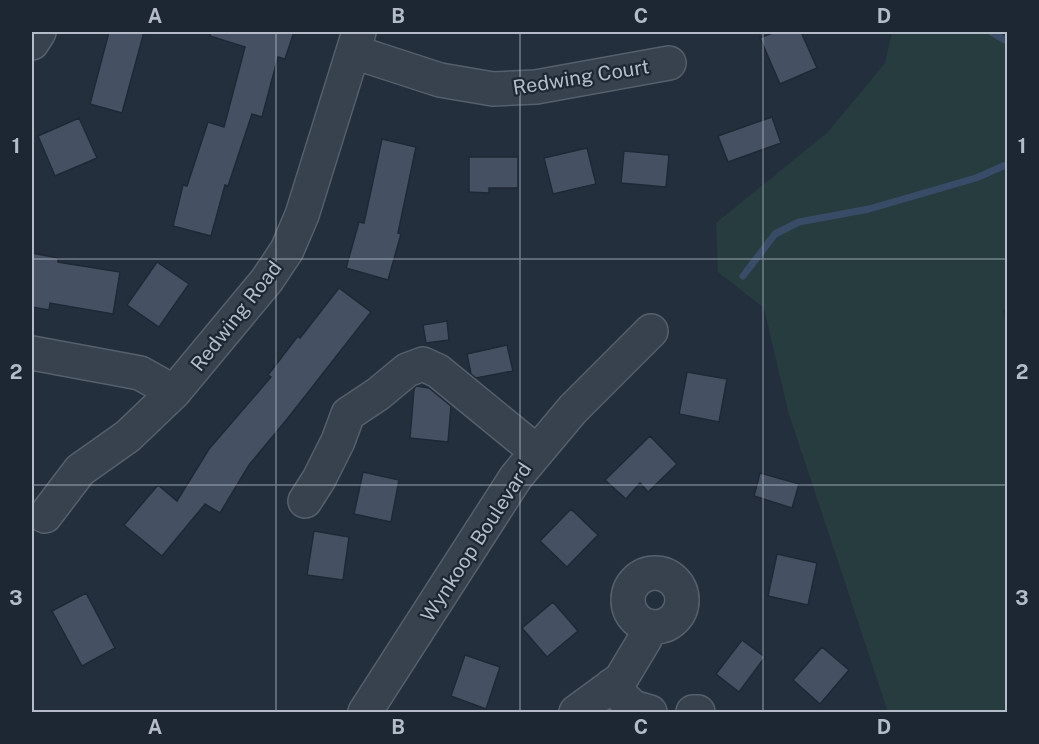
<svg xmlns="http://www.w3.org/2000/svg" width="1039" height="744" viewBox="0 0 1039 744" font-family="'Public Sans',sans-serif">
	<rect width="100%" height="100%" fill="#242f3e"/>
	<!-- green -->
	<path fill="#263c3f" d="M892 32H1007L1008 308 1003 310 1008 331 1007 712H888L788 411 764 308 718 272 716 223 828 132 885 63Z"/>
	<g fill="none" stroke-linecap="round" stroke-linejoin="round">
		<!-- stream -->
		<path stroke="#394c67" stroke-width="7" d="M991 32 1008 42
			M743 276 775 234 799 222 869 209 976 178 1008 164"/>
	</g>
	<!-- building -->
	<path fill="#455162" stroke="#1f2835" stroke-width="1.5" d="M109 32H144L122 113 90 104Z
		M210 32H294L285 59 278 57 262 117 252 114 228 186 225 185 211 236 173 226 183 185 187 186 208 122 224 127 245 47 210 36Z
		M775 32H801L817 68 780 84 760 38Z
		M772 117 781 143 728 162 718 136Z
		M79 118 97 158 55 176 38 136Z
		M382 139 416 147 398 233 401 234 388 280 346 268 359 222 364 223Z
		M587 148 596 184 553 194 544 158Z
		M624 151 669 155 666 187 621 183Z
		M469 157H518V188H489V193L469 192Z
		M32 253 58 258V262L120 272 113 314 50 303 49 310 32 307Z
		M157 262 189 284 159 327 127 305Z
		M339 288 371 312 288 418 249 465 220 513 205 504 162 556 124 525 158 485 177 501 209 449 271 377 268 375 298 336 300 338Z
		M447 321 449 340 426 343 423 325Z
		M507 345 513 371 476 378 471 374 467 354Z
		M687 372 727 379 719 422 679 414Z
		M416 386 429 388 451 406 448 442 410 438 414 389Z
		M650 436 677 464 648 492 640 483 626 499 605 480Z
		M363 472 399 480 391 522 354 514Z
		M760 473 799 484 792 508 754 496Z
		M571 509 598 535 567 567 540 541Z
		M314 531 349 537 343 580 307 575Z
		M777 554 817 563 808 605 768 596Z
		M86 593 115 648 82 666 52 611Z
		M553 602 578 631 547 657 522 628Z
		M742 640 765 657 739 692 716 674Z
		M822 647 849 670 820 704 793 680Z
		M465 655 500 667 486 709 451 696Z"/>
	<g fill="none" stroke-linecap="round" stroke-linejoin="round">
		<defs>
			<path id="minor" d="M32 43 39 32
				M354 52 440 80 493 89 536 87 669 63
				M32 353 140 373 174 392
				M305 501 319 479 338 441 348 414 378 394 407 370 423 364 438 371 537 452
				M45 516 80 470 128 436 174 392 267 280 287 250 302 215 359 32
				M628 600a27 27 0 1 1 54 0a27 27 0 1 1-54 0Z
				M611 686 633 707 650 712
				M365 712 516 477 573 409 651 331
				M576 712 621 679 645 639 649 626
				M693 712H698"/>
		</defs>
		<!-- minor casing -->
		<use href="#minor" stroke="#565f6c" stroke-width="36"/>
		<!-- minor -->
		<use href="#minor" stroke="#38414e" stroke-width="33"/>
	</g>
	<!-- grid -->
	<path fill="none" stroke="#b4bcc9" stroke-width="1.5" stroke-opacity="0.55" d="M276 32V712M520 32V712M763 32V712M32 259H1008M32 485H1008"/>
	<g text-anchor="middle" stroke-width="4.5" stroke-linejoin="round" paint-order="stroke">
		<!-- street labels -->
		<g font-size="20" fill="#b4bcc9" stroke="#1d2633">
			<text transform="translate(581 77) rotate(-9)" y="7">Redwing Court</text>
			<text transform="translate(236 316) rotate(-52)" y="7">Redwing Road</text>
			<text transform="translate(476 542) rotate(-57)" y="7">Wynkoop Boulevard</text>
		</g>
	</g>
	<!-- border -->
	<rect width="1039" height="744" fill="none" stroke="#1d2633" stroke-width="66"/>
	<rect x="33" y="33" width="973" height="678" fill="none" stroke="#b4bcc9" stroke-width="2"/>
	<g font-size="20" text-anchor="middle" font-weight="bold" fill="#b4bcc9">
		<text x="155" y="23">A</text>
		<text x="398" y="23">B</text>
		<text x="641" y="23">C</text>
		<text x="884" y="23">D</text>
		<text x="16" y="153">1</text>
		<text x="1022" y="153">1</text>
		<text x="16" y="379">2</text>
		<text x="1022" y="379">2</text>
		<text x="16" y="605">3</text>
		<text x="1022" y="605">3</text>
		<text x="155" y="734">A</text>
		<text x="398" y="734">B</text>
		<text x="641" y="734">C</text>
		<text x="884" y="734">D</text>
	</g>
</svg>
